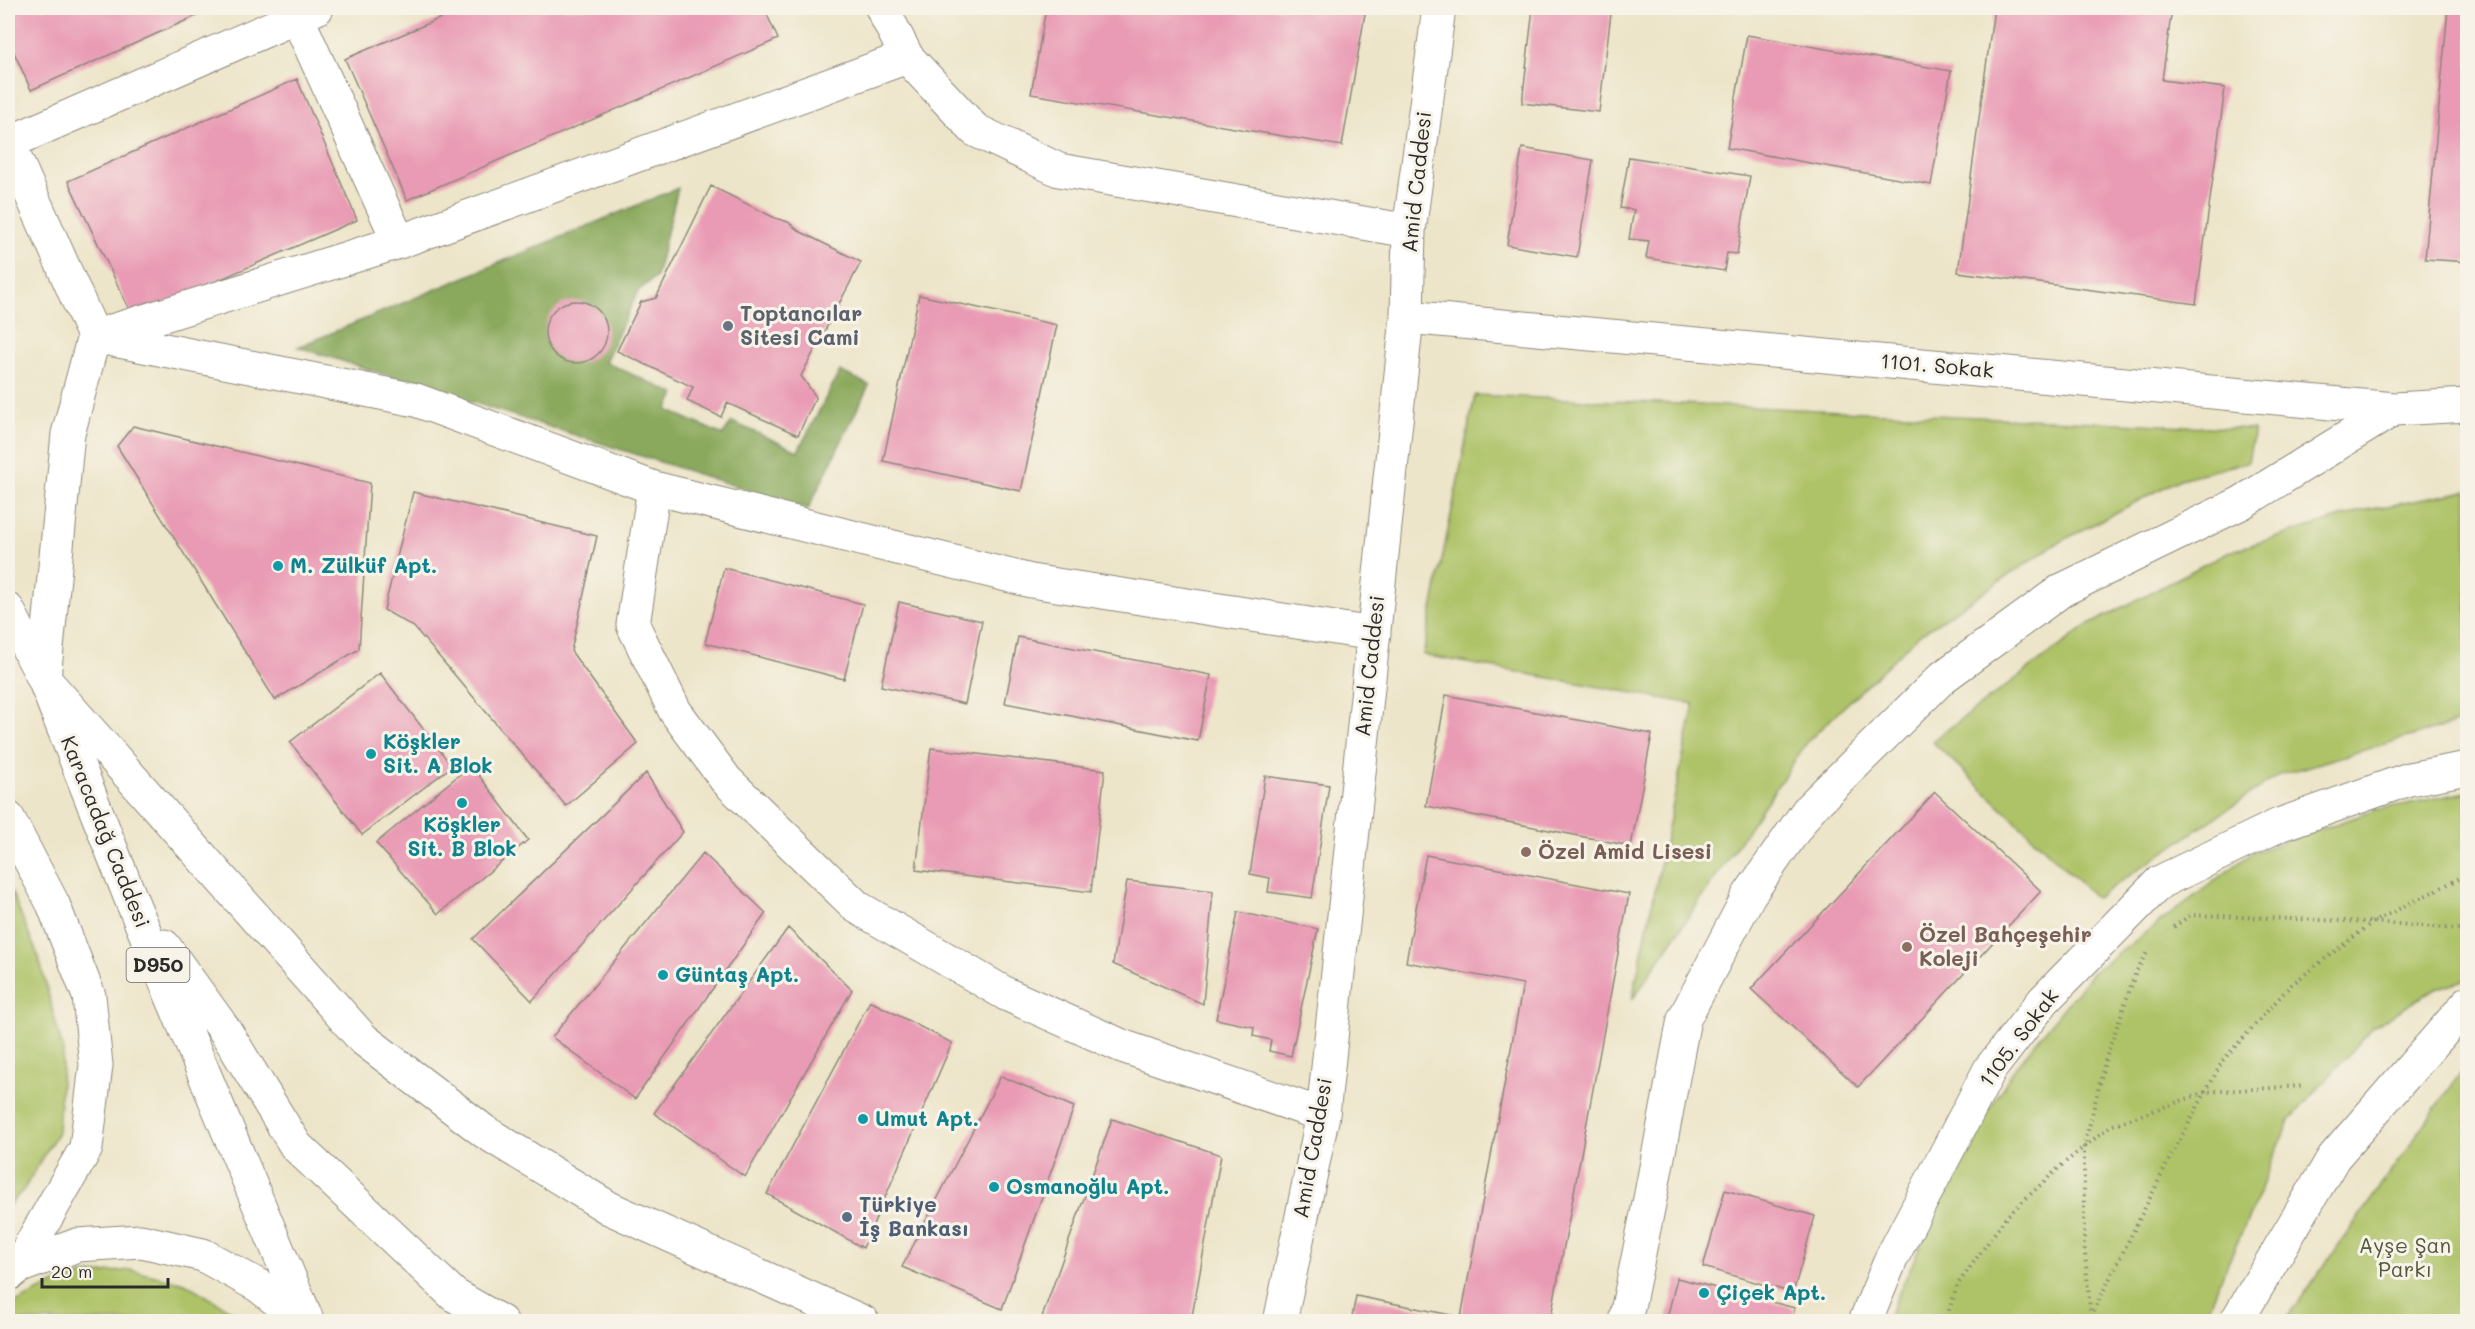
<svg xmlns="http://www.w3.org/2000/svg" width="2475" height="1329" viewBox="0 0 2475 1329" font-family="Mali,sans-serif">
	<rect width="100%" height="100%" fill="#f7f3e8"/>
	<filter id="ink" filterUnits="userSpaceOnUse"><feTurbulence type="fractalNoise" baseFrequency=".0167" numOctaves="2"/><feDisplacementMap in="SourceGraphic" scale="12" xChannelSelector="R" yChannelSelector="G"/><feConvolveMatrix kernelMatrix="1 2 1 2 8 2 1 2 1" color-interpolation-filters="sRGB"/></filter>
	<filter id="wash" filterUnits="userSpaceOnUse"><feTurbulence type="fractalNoise" baseFrequency=".008" numOctaves="4" result="noise"/><feDisplacementMap in="SourceGraphic" scale="24" xChannelSelector="R" yChannelSelector="G"/><feGaussianBlur stdDeviation="1.35" result="paint"/><feColorMatrix in="noise" values="0 0 0 0 0 0 0 0 0 0 0 0 0 0 0 0 0 1.4 0 .05"/><feComposite in="paint" operator="in"/></filter>
	<g filter="url(#wash)">
		<rect width="100%" height="100%" fill="#ede5c9"/>
		<!-- green -->
		<path fill="#aec368" stroke="#6c774a" stroke-width="1.5" d="M1475 395 2254 429 2248 462 2180 479 2056 544 1920 634 1808 741 1632 1000 1694 704 1423 655Z
			M2467 491V720L2279 775 2096 898 1932 741 2087 626 2228 552 2361 511Z
			M2467 792V979L2435 989 2373 1027 2289 1121 2252 1210 2202 1321 1886 1322 1959 1160 2014 1069 2092 973 2252 853 2376 810Z
			M8 884 39 958 63 1051 58 1132 24 1189 8 1206Z
			M2467 1064V1321H2285Z
			M130 1270 185 1283 233 1312 241 1321H8V1310L13 1304 68 1277Z"/>
		<!-- forest -->
		<path fill="#8aa95c" stroke="#5a6a44" stroke-width="1.5" d="M678 188 656 277 638 291 605 362 675 394 667 410 723 435 732 422 798 451 840 371 869 385 808 509 298 347Z"/>
		<g id="blocks">
			<!-- building -->
			<path fill="#e99ab4" d="M8 8H214L31 90 8 39Z
				M464 8H764L778 39 407 200 345 59Z
				M1046 8H1366L1342 146 1031 94Z
				M1533 8H1567L1611 13 1599 112 1522 103Z
				M1994 8H2172L2162 80 2225 88 2196 304 1958 272Z
				M2448 8H2468V262L2425 259Z
				M1747 35 1951 71 1931 185 1727 148Z
				M297 79 357 220 133 317 68 181Z
				M1522 148 1593 160 1577 257 1507 245Z
				M1629 157 1750 176 1737 254 1727 253 1724 271 1646 258 1649 241 1629 239 1634 210 1620 208Z
				M711 186 775 218 788 222 799 231 861 262 801 376 816 397 798 435 727 403 721 417 687 401 693 387 617 351 641 302 656 298Z
				M919 295 1057 325 1021 491 883 461Z
				M545 332a31 31 0 1 1 62 0a31 31 0 1 1-62 0Z
				M133 426 370 483 359 649 275 700 117 446Z
				M413 492 597 536 571 651 638 744 566 806 414 627 384 610Z
				M724 568 863 604 844 679 705 643Z
				M899 602 982 621 965 704 881 686Z
				M1018 637 1211 675 1198 741 1005 703Z
				M380 673 452 766 362 835 290 742Z
				M1446 695 1652 734 1631 846 1426 806Z
				M931 748 1105 770 1091 892 916 870Z
				M471 765 528 840 438 914 376 843Z
				M646 773 683 832 532 1001 473 939Z
				M1265 776 1329 785 1312 898 1268 892 1270 878 1250 874Z
				M1935 792 2041 891 1858 1087 1751 989Z
				M703 853 766 913 635 1099 552 1037Z
				M1426 855 1629 894 1550 1322H1351L1356 1296 1461 1317 1523 984 1406 962Z
				M1127 881 1213 891 1203 1004 1113 964Z
				M1238 912 1318 929 1291 1056 1269 1051 1271 1040 1253 1036 1254 1027 1216 1019Z
				M788 928 852 990 745 1177 654 1113Z
				M870 1001 952 1043 863 1248 767 1194Z
				M1001 1076 1074 1107 1002 1309 902 1267Z
				M1112 1119 1221 1155 1191 1322 1041 1320Z
				M1725 1190 1815 1216 1793 1293 1703 1267Z
				M1677 1278 1795 1308 1791 1322H1666Z"/>
		</g>
	</g>
	<g filter="url(#ink)">
		<use href="#blocks" fill-opacity="0" stroke="#8c887a" stroke-width="1.5"/>
		<g fill="none" stroke-linecap="round" stroke-linejoin="round">
			<defs>
				<path id="minor" d="M293 8 399 242
					M882 8 907 57 975 130 1059 170 1409 231
					M8 142 94 336 68 434 44 679 363 1039 485 1132 609 1208 863 1322
					M8 143 317 8
					M1407 317 2394 409 2468 405
					M99 335 399 242 907 57
					M94 336 416 400 654 488 1031 581 1374 634
					M654 488 633 625 675 711 726 780 857 907 1006 994 1122 1046 1323 1115
					M1280 1322 1323 1115 1407 317 1409 231 1439 8
					M1625 1322 1650 1199 1684 1019 1749 895 1809 809 1943 677 2062 590 2241 503 2394 409
					M1865 1322 1892 1257 1990 1069 2044 1000 2160 882 2279 825 2409 779 2468 768
					M2236 1322 2334 1157 2468 1003"/>
				<path id="highway" d="M8 610 44 679 131 899 308 1322
					M8 818 53 904 89 996 96 1065 86 1148 18 1267H8
					M164 946 226 1032 296 1146 454 1295 501 1322
					M11 1273 18 1267 77 1245 141 1241 203 1255 259 1286 304 1322"/>
			</defs>
			<!-- minor casing -->
			<use href="#minor" stroke="#8c887a" stroke-width="35"/>
			<!-- highway casing -->
			<use href="#highway" stroke="#8c887a" stroke-width="35"/>
			<!-- path -->
			<path stroke="#8c887a" stroke-width="4" stroke-dasharray="1.5 4.5" stroke-linecap="butt" d="M2174 927 2190 915 2373 922 2468 930
				M1945 1322 1958 1284 2007 1216 2063 1164 2110 1126 2206 1092 2302 1086
				M2088 1322 2170 1158 2223 1060 2291 985 2373 922 2468 874
				M2091 1322 2084 1242V1147L2106 1058 2136 972 2147 953"/>
			<!-- minor -->
			<use href="#minor" stroke="#fff" stroke-width="33"/>
			<!-- highway -->
			<use href="#highway" stroke="#fff" stroke-width="33"/>
		</g>
	</g>
	<!-- markers -->
	<circle fill="#6b7280" stroke="#f7f3e8" stroke-width="2" cx="728" cy="326" r="6"/>
	<g fill="#0f9aa8" stroke="#f7f3e8" stroke-width="2">
		<circle cx="278" cy="566" r="6"/>
		<circle cx="371" cy="754" r="6"/>
		<circle cx="462" cy="803" r="6"/>
		<circle cx="663" cy="975" r="6"/>
		<circle cx="863" cy="1119" r="6"/>
		<circle cx="994" cy="1187" r="6"/>
		<circle cx="1704" cy="1293" r="6"/>
	</g>
	<g fill="#8d6e63" stroke="#f7f3e8" stroke-width="2">
		<circle cx="1526" cy="852" r="6"/>
		<circle cx="1907" cy="947" r="6"/>
	</g>
	<circle fill="#5c6f8a" stroke="#f7f3e8" stroke-width="2" cx="847" cy="1217" r="6"/>
	<g text-anchor="middle" stroke-width="6" stroke-linejoin="round" paint-order="stroke">
		<!-- shield labels -->
		<rect fill="#f7f3e8" stroke="#686764" stroke-width="1.5" x="126.5" y="948" width="63" height="34" rx="4.5"/>
		<g font-size="20" font-weight="bold" fill="#2b2b2b">
			<text x="158" y="972">D950</text>
		</g>
		<!-- street labels -->
		<g font-size="21" fill="#2b2b2b" stroke="#f7f3e8">
			<text transform="translate(1417 182) rotate(-84)" y="7">Amid Caddesi</text>
			<text transform="translate(1937 366) rotate(5)" y="7">1101. Sokak</text>
			<text transform="translate(1370 666) rotate(-84)" y="7">Amid Caddesi</text>
			<text transform="translate(105 832) rotate(68)" y="7">Karacadağ Caddesi</text>
			<text transform="translate(2019 1038) rotate(-53)" y="7">1105. Sokak</text>
			<text transform="translate(1313 1148) rotate(-80)" y="7">Amid Caddesi</text>
		</g>
		<!-- worship labels -->
		<g font-size="21" font-weight="bold" fill="#5b616d" stroke="#f7f3e8" text-anchor="start">
			<text x="740" y="321">Toptancılar<tspan x="740" dy="24">Sitesi Cami</tspan></text>
		</g>
		<!-- culture labels -->
		<g font-size="21" font-weight="bold" fill="#0d838f" stroke="#f7f3e8" text-anchor="start">
			<text x="290" y="573">M. Zülküf Apt.</text>
			<text x="383" y="749">Köşkler<tspan x="383" dy="24">Sit. A Blok</tspan></text>
			<text x="462" y="832" text-anchor="middle">Köşkler<tspan x="462" dy="24">Sit. B Blok</tspan></text>
			<text x="675" y="982">Güntaş Apt.</text>
			<text x="875" y="1126">Umut Apt.</text>
			<text x="1006" y="1194">Osmanoğlu Apt.</text>
			<text x="1716" y="1300">Çiçek Apt.</text>
		</g>
		<!-- education labels -->
		<g font-size="21" font-weight="bold" fill="#785e54" stroke="#f7f3e8" text-anchor="start">
			<text x="1538" y="859">Özel Amid Lisesi</text>
			<text x="1919" y="942">Özel Bahçeşehir<tspan x="1919" dy="24">Koleji</tspan></text>
		</g>
		<!-- service labels -->
		<g font-size="21" font-weight="bold" fill="#4e5e75" stroke="#f7f3e8" text-anchor="start">
			<text x="859" y="1212">Türkiye<tspan x="859" dy="24">İş Bankası</tspan></text>
		</g>
		<!-- park labels -->
		<g font-size="21" fill="#52593d" stroke="#f7f3e8">
			<text x="2405" y="1253">Ayşe Şan<tspan x="2405" dy="24">Parkı</tspan></text>
		</g>
	</g>
	<!-- margin -->
	<rect width="2475" height="1329" fill="none" stroke="#f7f3e8" stroke-width="30"/>
	<!-- scale -->
	<path d="M42 1278v9h126v-9" fill="none" stroke="#2b2b2b" stroke-width="3"/>
	<text x="51" y="1278" font-size="18" fill="#2b2b2b" stroke="#f7f3e8" stroke-width="4.5" paint-order="stroke">20 m</text>
</svg>
